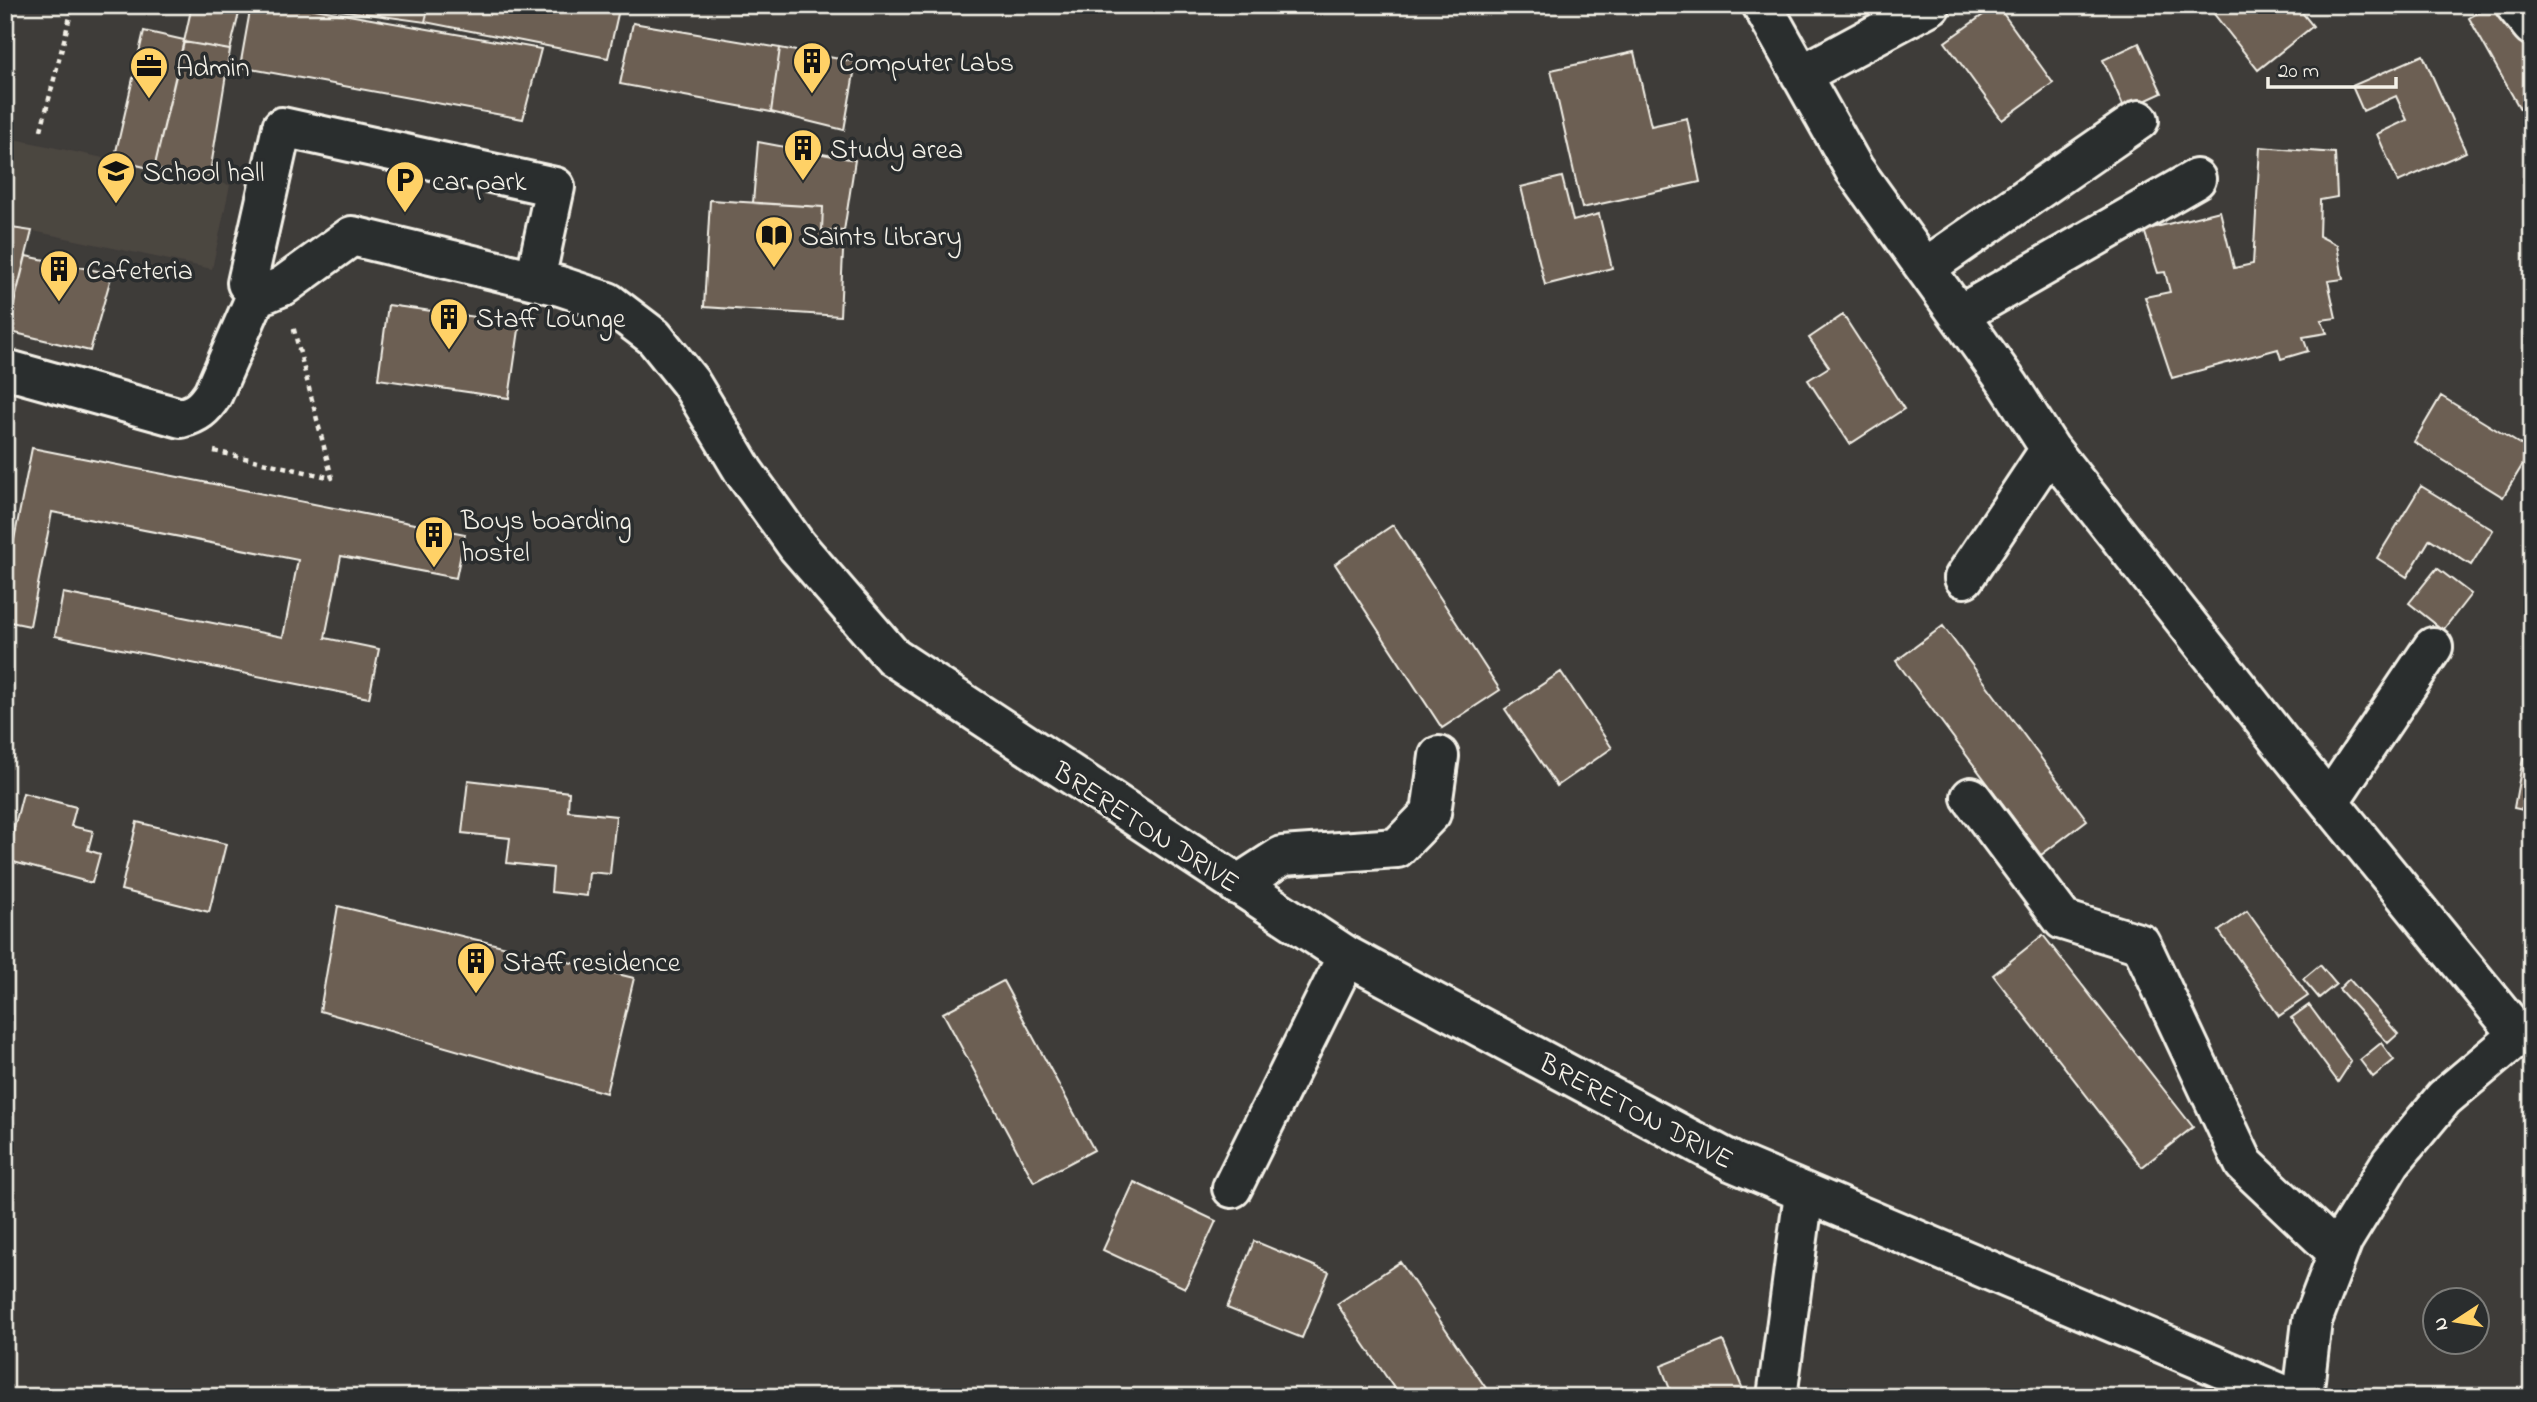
<svg xmlns="http://www.w3.org/2000/svg" width="2537" height="1402" viewBox="0 0 2537 1402" font-family="'Indie Flower',sans-serif">
	<rect width="100%" height="100%" fill="#3e3c39"/>
	<filter id="ink" filterUnits="userSpaceOnUse"><feTurbulence type="fractalNoise" baseFrequency=".0143" numOctaves="2"/><feDisplacementMap in="SourceGraphic" scale="14" xChannelSelector="R" yChannelSelector="G"/><feConvolveMatrix kernelMatrix="1 2 1 2 8 2 1 2 1" color-interpolation-filters="sRGB"/></filter>
	<g filter="url(#ink)">
		<!-- built -->
		<path fill="#4c4641" d="M5 137 230 185 212 269 5 225Z"/>
		<!-- building -->
		<path fill="#6c5e53" stroke="#f4f1e8" stroke-width="2" d="M192 5H241L230 50 184 42Z
			M251 5H292L541 49 523 119 240 67Z
			M303 5H429L425 22Z
			M429 5H620L608 58 425 22Z
			M1997 5 2053 83 2002 120 1945 42Z
			M2207 5H2296L2313 26 2258 70Z
			M2491 5H2515L2532 35V103L2520 109 2469 18Z
			M633 23 780 48 771 112 620 84Z
			M144 31 184 40 154 169 114 160Z
			M184 42 230 50 209 179 154 169Z
			M2139 43 2162 93 2125 110 2103 60Z
			M780 48 856 62 844 130 771 112Z
			M1634 52 1651 126 1687 118 1700 182 1582 208 1551 70Z
			M2423 55 2466 152 2398 182 2377 134 2407 120 2396 96 2363 111 2352 86Z
			M758 142 855 160 844 231 822 230 823 207 753 203Z
			M2260 147 2335 153 2337 197 2320 200 2319 236 2337 245 2343 279 2328 281 2336 318 2321 320 2327 333 2303 337 2308 351 2281 359 2278 349 2172 378 2145 297 2170 292 2165 272 2158 273 2144 230 2220 211 2234 268 2253 264Z
			M1562 177 1573 221 1599 214 1612 268 1545 285 1521 187Z
			M710 200 823 207 822 230 844 231 840 316 704 307Z
			M5 227 32 231 7 331H5Z
			M26 256 112 274 90 351 7 331Z
			M388 305 520 323 509 398 378 379Z
			M1843 315 1904 409 1850 444 1808 380 1829 367 1809 338Z
			M2441 396 2531 451 2503 497 2414 442Z
			M32 448 465 534 456 578 341 556 325 638 379 649 369 698 55 636 63 593 283 637 298 560 52 512 30 626 5 621V586Z
			M2421 486 2493 530 2471 565 2430 539 2407 577 2377 558Z
			M1393 525 1500 690 1442 728 1335 564Z
			M2437 568 2471 594 2443 630 2409 603Z
			M1943 626 2087 820 2041 855 1896 661Z
			M1561 672 1612 748 1557 786 1505 709Z
			M2523 758 2532 760V831L2525 829 2528 811 2514 808Z
			M468 780 569 792 568 811 616 816 610 874 589 872 587 896 551 892 553 868 507 863 510 838 462 833Z
			M23 793 76 807 71 826 93 831 88 850 100 854 92 883 6 860Z
			M137 822 226 844 209 912 121 890Z
			M338 906 634 978 606 1093 320 1011Z
			M2247 911 2308 996 2279 1016 2219 931Z
			M2043 935 2193 1127 2142 1167 1993 975Z
			M2320 965 2336 984 2319 998 2303 979Z
			M2349 979 2398 1034 2388 1043 2339 989Z
			M1003 981 1094 1150 1034 1182 943 1013Z
			M2309 1005 2351 1062 2338 1082 2291 1018Z
			M2381 1043 2394 1060 2373 1077 2360 1060Z
			M1134 1182 1216 1221 1185 1288 1103 1250Z
			M1254 1241 1329 1272 1302 1338 1227 1308Z
			M1400 1262 1492 1397H1400L1337 1304Z
			M1723 1341 1746 1397H1673L1661 1366Z"/>
		<g fill="none" stroke-linecap="round" stroke-linejoin="round">
			<defs>
				<path id="minor" d="M1762 5 1854 169 2009 385 2050 449 2282 744 2519 1035
					M2515 5 2532 26
					M1801 75 1931 5
					M1925 268 2139 120
					M535 280 555 187 282 127 247 283 266 293 283 286 352 236 560 286 608 302 654 337 690 382 744 472 797 546 893 657 1347 956 1733 1162 2289 1397
					M1959 315 2196 179
					M5 369 181 418C197 414 204 408 213 394L259 289
					M1964 578 2050 449
					M1971 797 2063 920 2141 944 2244 1164 2338 1253
					M2329 802 2433 647
					M1237 885 1282 856 1397 848 1431 813 1439 756
					M1232 1188 1347 956
					M1777 1397 1804 1193
					M2303 1397 2312 1321 2343 1240 2391 1162 2444 1098 2519 1035 2532 1030"/>
			</defs>
			<!-- minor casing -->
			<use href="#minor" stroke="#f4f1e8" stroke-width="44"/>
			<!-- path -->
			<path stroke="#f4f1e8" stroke-width="4.5" stroke-dasharray="5 5" stroke-linecap="butt" d="M41 130 73 5
				M214 451 332 478 293 326"/>
			<!-- minor -->
			<use href="#minor" stroke="#2a2d2e" stroke-width="38"/>
		</g>
	</g>
	<!-- icons -->
	<defs>
		<symbol id="building-pin" viewBox="-11 -11 22 30"><path d="M0 17L-7.5 6A9.5 9.5 0 1 1 7.5 6Z" fill="#ffd166" stroke="#2a2d2e"/><path d="M-4-6H4V6H1V3H-1V6H-4ZM-2.5-4.3h1.7v1.8h-1.7ZM.8-4.3h1.7v1.8H.8ZM-2.5-1h1.7V.8h-1.7ZM.8-1h1.7V.8H.8Z" fill="#111"/></symbol>
		<symbol id="office-pin" viewBox="-11 -11 22 30"><path d="M0 17L-7.5 6A9.5 9.5 0 1 1 7.5 6Z" fill="#ffd166" stroke="#2a2d2e"/><path d="M-6-3h4V-5.5h4V-3h4V5H-6ZM-1-4.5V-3h2v-1.5ZM-6 0V1H6V0Z" fill="#111"/></symbol>
		<symbol id="school-pin" viewBox="-11 -11 22 30"><path d="M0 17L-7.5 6A9.5 9.5 0 1 1 7.5 6Z" fill="#ffd166" stroke="#2a2d2e"/><path d="M0-5L7-2L0 1L-7-2ZM-4 1L0 2.5L4 1V4Q0 6-4 4Z" fill="#111"/></symbol>
		<symbol id="parking-pin" viewBox="-11 -11 22 30"><path d="M0 17L-7.5 6A9.5 9.5 0 1 1 7.5 6Z" fill="#ffd166" stroke="#2a2d2e"/><path d="M-3.5-5.5H1a3.5 3.5 0 0 1 0 7H-1V5.5H-3.5ZM-1-3.4V-.6H.8a1.4 1.4 0 0 0 0-2.8Z" fill="#111"/></symbol>
		<symbol id="library-pin" viewBox="-11 -11 22 30"><path d="M0 17L-7.5 6A9.5 9.5 0 1 1 7.5 6Z" fill="#ffd166" stroke="#2a2d2e"/><path d="M-6-4Q-3-5.5-.7-3.5V5Q-3 3-6 4ZM6-4Q3-5.5 .7-3.5V5Q3 3 6 4Z" fill="#111"/></symbol>
	</defs>
	<g fill-rule="evenodd">
		<use href="#building-pin" x="790" y="39" width="44" height="60"/>
		<use href="#office-pin" x="127" y="44" width="44" height="60"/>
		<use href="#building-pin" x="781" y="126" width="44" height="60"/>
		<use href="#school-pin" x="94" y="149" width="44" height="60"/>
		<use href="#parking-pin" x="383" y="158" width="44" height="60"/>
		<use href="#library-pin" x="752" y="213" width="44" height="60"/>
		<use href="#building-pin" x="37" y="247" width="44" height="60"/>
		<use href="#building-pin" x="427" y="295" width="44" height="60"/>
		<use href="#building-pin" x="412" y="513" width="44" height="60"/>
		<use href="#building-pin" x="454" y="939" width="44" height="60"/>
	</g>
	<g text-anchor="middle" stroke-width="7" stroke-linejoin="round" paint-order="stroke">
		<!-- poi labels -->
		<g font-size="28" fill="#f4f1e8" stroke="#2a2d2e" text-anchor="start">
			<text x="839" y="71">Computer Labs</text>
			<text x="176" y="76">Admin</text>
			<text x="830" y="158">Study area</text>
			<text x="143" y="181">School hall</text>
			<text x="432" y="190">car park</text>
			<text x="801" y="245">Saints Library</text>
			<text x="86" y="279">Cafeteria</text>
			<text x="476" y="327">Staff Lounge</text>
			<text x="461" y="529">Boys boarding<tspan x="461" dy="32">hostel</tspan></text>
			<text x="503" y="971">Staff residence</text>
		</g>
		<!-- street labels -->
		<g font-size="28" fill="#f4f1e8" stroke="#2a2d2e">
			<text transform="translate(1147 826) rotate(33)" y="10">BRERETON DRIVE</text>
			<text transform="translate(1637 1110) rotate(28)" y="10">BRERETON DRIVE</text>
		</g>
	</g>
	<!-- margin -->
	<rect width="2537" height="1402" fill="none" stroke="#2a2d2e" stroke-width="28"/>
	<rect x="14" y="14" width="2509" height="1374" fill="none" stroke="#f4f1e8" stroke-width="2.5" filter="url(#ink)"/>
	<!-- north arrow -->
	<g transform="translate(2456 1321) rotate(258)"><circle r="33" fill="#2a2d2e" stroke="#7b7b78" stroke-width="2"/>
	<path d="M0-5L12 26L0 18L-12 26Z" fill="#ffd166"/>
	<text y="-10" font-size="19" font-weight="bold" text-anchor="middle" fill="#f4f1e8">N</text>
	</g>
	<!-- scale -->
	<path d="M2268 77v10h128v-10" fill="none" stroke="#f4f1e8" stroke-width="3.5"/>
	<text x="2278" y="77" font-size="21" fill="#f4f1e8" stroke="#2a2d2e" stroke-width="5" paint-order="stroke">20 m</text>
</svg>
